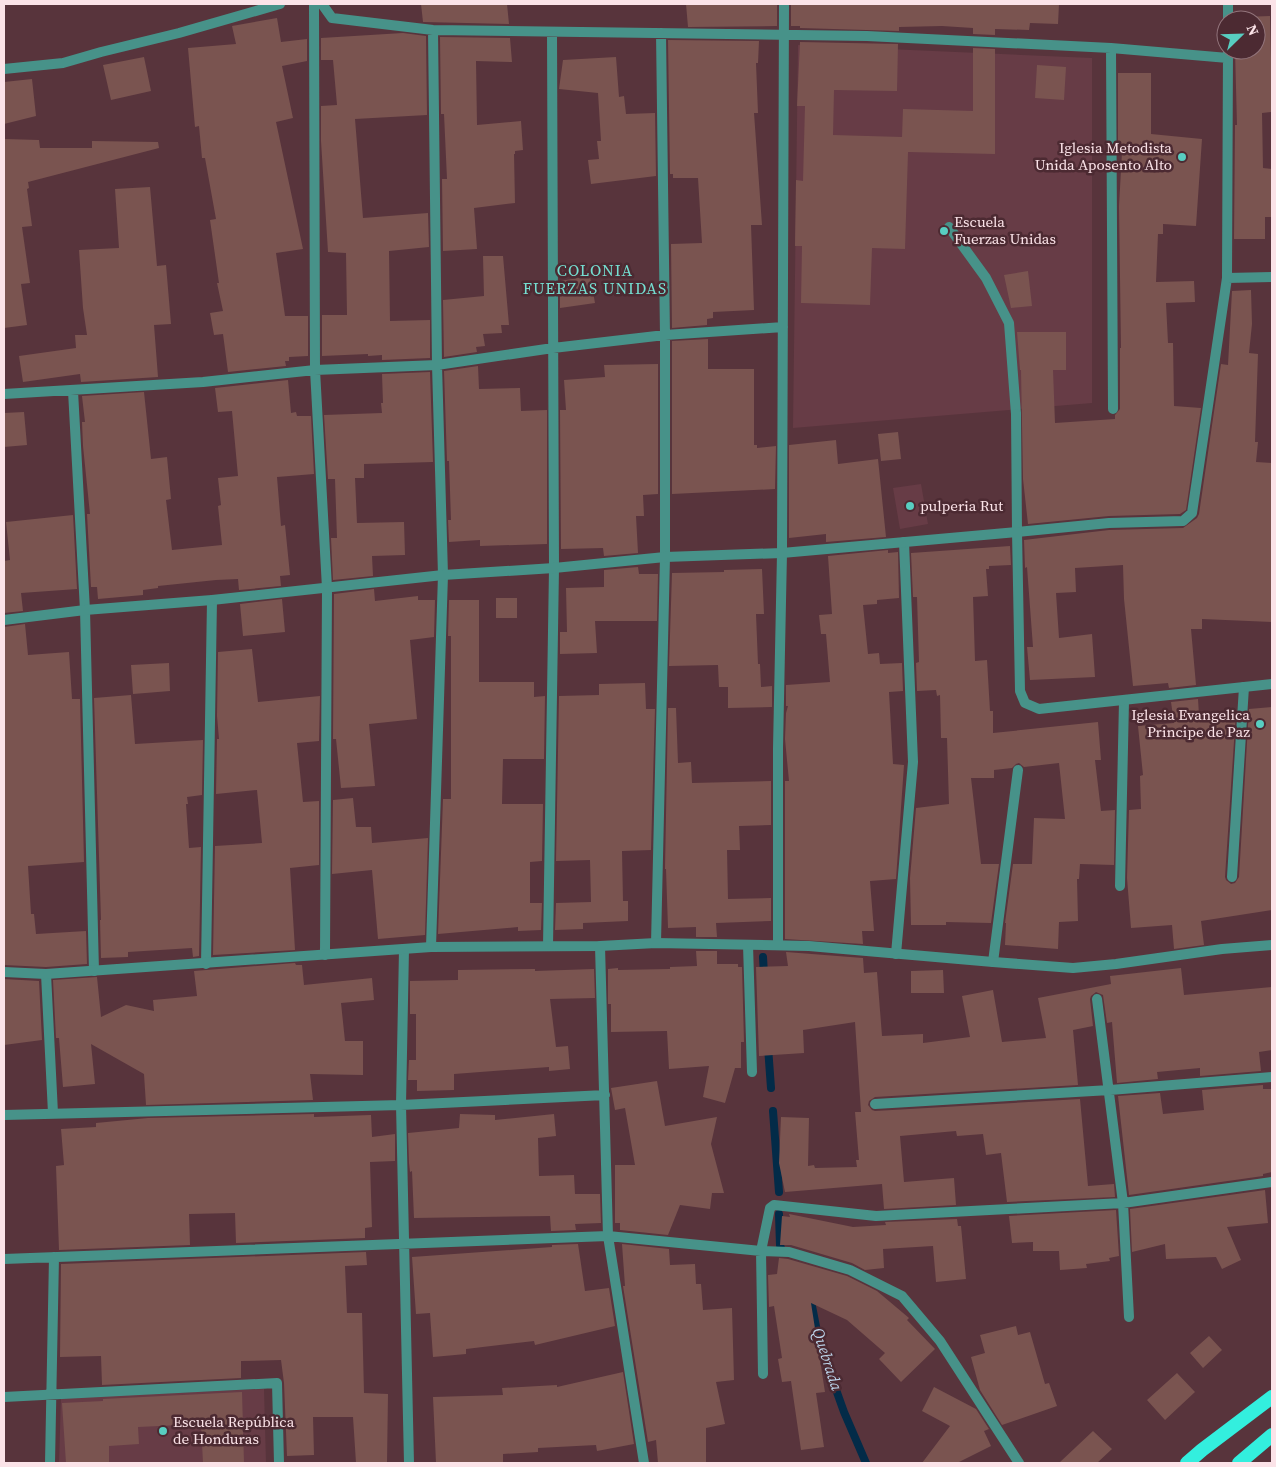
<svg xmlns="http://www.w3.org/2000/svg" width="1276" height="1467" viewBox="0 0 1276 1467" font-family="'Source Serif 4',serif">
	<rect width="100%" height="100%" fill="#58343c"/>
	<!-- built -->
	<path fill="#673c46" d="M798 45 1092 58V403L793 428Z
		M921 484 928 524 900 529 893 488Z
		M264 1389 266 1463H59L61 1398Z"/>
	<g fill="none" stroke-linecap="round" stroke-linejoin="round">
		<!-- stream -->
		<path stroke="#032b48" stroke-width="8" d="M763 957 764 975
			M768 1047 771 1088
			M773 1111 779 1192
			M779 1214 780 1245 781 1248
			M809 1296 811 1301 819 1342 844 1412 866 1463"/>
	</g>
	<!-- building -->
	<path fill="#7a5450" d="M421 4H507L509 24 423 22Z
		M686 4H777V26L688 27Z
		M791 4H1059L1058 24 1030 23 1029 30 995 29V35L973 34V28L942 26 899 27V31L800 28V26H791Z
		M1270 16 1272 101 1271 102V112L1262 113 1263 168 1272 169V217H1265V239H1234L1235 125H1237L1235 50H1256V20H1243V17Z
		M277 18 281 42 307 39V61L282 66 293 118 276 122 303 249 276 253 285 316H308V356L289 357V361H285L286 366 228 372 223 334 214 335 210 313 223 311 217 283H219L210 220 216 219 205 158H202L199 126 195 127 188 48 236 44 232 26Z
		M403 33 426 36 427 115 355 119 363 218 428 213 429 247 389 251 390 321 430 320V358L382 360V355L368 356V354L322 356V315H347L346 253 328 252 321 141V106L337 105 333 60H321V38Z
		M440 37 510 38 512 62 476 61 477 125 521 121 523 150 515 151V154H514L515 203 474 208 477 249 443 251 442 179H447L444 114H441Z
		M668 40 759 41 758 63H756L758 113H754L762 225H751L754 310 713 312V318L707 319V325L672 328 671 244 702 243 698 178H673V174H670Z
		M800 42 898 44 897 91 834 90 833 135 902 137 903 109 973 111V48L995 49V154L908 152 905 249 872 248 870 305 801 303 802 246H795L796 180 803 181 805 106H797Z
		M144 57 151 91 111 100 103 65Z
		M616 57 619 97 624 96 626 114 655 113 656 176 591 184 588 160 599 159 597 141H601L598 93 559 89 563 60Z
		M1037 65 1066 67 1064 100 1035 98Z
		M1118 73H1151V134L1202 139 1196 226 1163 224V234H1158L1156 282 1194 281 1195 302 1166 303 1168 343H1173L1174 406 1201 408 1186 510 1180 514 1109 516 1028 524 1023 479 1021 370H1020L1017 332H1066V370H1053L1055 423 1115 419V415L1120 409V348H1121L1119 206 1122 152H1118Z
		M32 79 36 116 4 124V82Z
		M4 139 39 140 40 148H92V141L158 142 159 148 28 182 29 188 27 189 32 226 22 227 30 283 21 284 27 325 4 328Z
		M150 187 157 266 166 265 171 324 154 325 158 377 81 382 80 374 23 382 19 356 76 348 75 335H87L83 308 79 250 119 248 115 189Z
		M483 256H503L509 325H501L502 333 483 334 485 346 476 347 477 352 444 357 443 300 484 296Z
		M1028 271 1032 306 1011 308 1004 275Z
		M590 276 595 303 560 308V281Z
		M1251 290 1252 324 1249 353 1258 354 1255 442H1258L1256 462 1272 463V622L1202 619V629H1191L1196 685 1169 688 1168 683 1133 686 1124 599 1123 565 1075 568 1076 592 1056 593 1059 638 1092 634 1095 677 1030 680 1027 647H1033L1027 567 1025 568 1024 540 1109 530 1183 528 1197 518 1199 514 1221 364 1228 365 1232 291Z
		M708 339V369H754V445H757V448L776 446 775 489 672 494V341Z
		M658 364V494L643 495 644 516H636L638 553 604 556 603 548 561 549 560 410H566L564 380 605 377 604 365Z
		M478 366 479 389 520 388 521 411 547 410V544L480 546V540L449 542 448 520H451L449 461H447L444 371Z
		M430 372 433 462 364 464V478H355L357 523 404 522 405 555 372 556 373 576 333 580 331 538H337L335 479H328L324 415 382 413 381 403H383L382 374Z
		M288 380 291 413 296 412 297 416H311L314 474 277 477 281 526 285 525 290 575 280 576 281 586 239 590 238 579 216 580 158 586V588L143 590V595L98 599 97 587H91L87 514H90L83 446 82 422H85L82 396 144 392 151 459 167 457 171 499 166 500 172 550 222 545 218 506 221 505 218 478 238 476 232 411 218 412 215 388Z
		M24 412 27 445 4 447V413Z
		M898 432 901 459 881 461 878 434Z
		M836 440 838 464 878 459 886 537 826 542V534L789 538V445Z
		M73 515 77 589 21 593 23 611 4 613V561L10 560 6 522Z
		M1010 546 1011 565 989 566V569H986L988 596 973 597 975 661 987 660 990 711H993V733L1098 722 1101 760H1095L1101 811 1115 810 1114 865 1080 864 1079 879H1077L1078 921 1059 922 1058 949 1005 945 1006 923H1005L1013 864H1032L1034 818 1065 819 1059 763 1024 767 1019 763 1016 764 1012 768 994 770V778H971L981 864H999L991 923 946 922V925H911L910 878 916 808 949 804 947 738H941L940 695 937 696 936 690 917 691 916 663 919 662 917 597H913L911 553Z
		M888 550V553L898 552 899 598 877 600V604L863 605 868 654 879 653 880 664 902 663 903 691 889 692 893 764 904 765 896 879 870 881 874 931H862L863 944 785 939V781H789L785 739 786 713 788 706H786V685L830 682 826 634H821L819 615 832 614 828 556Z
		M638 567 639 574H658L657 621H595L597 653 560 654V632H567L566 588 604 587V570Z
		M762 569 764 614H756L758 664H760L761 687 772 686V707L728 708V687H719L718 665 669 666 672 573 724 572V570Z
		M374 589 375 601 418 596V600H435L434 637 410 640 417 719 369 724 375 786 341 788 336 739H333L334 594Z
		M496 598H517V618H496Z
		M282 599 285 632 243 636 240 604Z
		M449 600H479V682H534V697L545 696 544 759H503L502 804H543L542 861 530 862V903H542L541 930 518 931V927L438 934 443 799H451V636H448Z
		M25 624 28 655 69 652 72 699H80L84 862 28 866 31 914H34L36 934 86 931 87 964 46 967 4 965V627Z
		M252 649 258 702 320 696 319 741 297 743 303 802 319 801V865L290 868 295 950 213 955 215 846 262 843 257 790 216 794 217 739H219L217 716 218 652Z
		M169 663 170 691 133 694 131 665Z
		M645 683 646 709H655L651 850 622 851 623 901H628V921L583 923V929L555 930 556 903 591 902 590 860 556 861 559 696 599 695V684Z
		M131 695 135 744 203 740 202 795 187 797 188 804H186L189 848 201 847 199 956 193 957 192 948 128 952V957L101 958 100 920H101L94 698Z
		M1198 699 1199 715 1236 711 1225 877 1226 880 1231 884 1235 883 1239 877 1249 709 1272 707V910L1201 921 1204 945 1174 949 1172 925 1131 928 1127 878 1129 810 1141 809 1140 776 1143 775 1138 726 1174 723 1171 702Z
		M668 708H676L678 763 691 762 692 783 771 781V825L739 826 740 850H727L728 899 771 898V921L716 923 717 937H696V927L668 928 666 869H665Z
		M353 798 356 827H371L372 843 428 838 425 935 378 939 372 870 332 874 333 800Z
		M696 951H717V964H738V967H742L744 1042H741V1068H735L725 1103 703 1097 709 1066 669 1069 667 1031 611 1032V1004H608V969L618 968V970L670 969V967L697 966Z
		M786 952 863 958 864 973 877 972 882 1036 923 1034V1043L970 1037 962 996 993 990 1002 1042 1046 1038 1038 998 1111 984 1110 976 1181 968 1184 995 1272 987V1050L1259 1052 1261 1071 1200 1076V1068L1157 1072 1158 1079 1117 1083 1112 1022 1107 1023 1103 995 1096 992 1091 996 1090 999 1093 1026 1073 1030 1078 1085 875 1097 869 1101 868 1105 872 1110 875 1111 1080 1099 1088 1186 1114 1184 1115 1197 1007 1202 1001 1153 986 1155 983 1134 957 1136 956 1131 900 1136 904 1182 954 1178 956 1205 884 1209 882 1184 785 1192 779 1163 781 1117 809 1118 808 1166 814 1165 815 1168 857 1167 856 1160H859L855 1112H861L855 1022 803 1030 804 1053 759 1056 756 967 788 966Z
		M295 963 296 965H302L304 985 372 978 374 1000 341 1003 345 1041H363V1075L310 1074 313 1100 146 1105 144 1074 91 1044 95 1084 63 1087 59 1038H56L53 980 97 977 101 1017 126 1005 154 1011 153 1000 197 996 194 971Z
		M535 969V971L594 969 595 998 550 999 556 1047 568 1046 570 1069 549 1071V1067L454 1074V1090L417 1091V1080H408L409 1060H416V1014H410V981L458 980V970Z
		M943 970 944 993H911V971Z
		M4 979 39 981 42 1040 4 1045Z
		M657 1081 665 1126 717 1117 711 1144 724 1193H712L710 1209 680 1205 668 1235 620 1230V1223H615V1165H635L625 1108 615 1110 611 1088Z
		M1263 1085V1089H1272V1172L1263 1174V1176L1129 1195 1118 1096 1160 1093 1163 1114 1204 1110 1202 1090Z
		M314 1114V1117L371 1115 372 1137 395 1134V1161L370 1162 372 1227 365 1228V1238L236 1243 235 1213 189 1214 190 1245 59 1250 56 1166 64 1165 61 1129 96 1127V1123L148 1118Z
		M460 1114 495 1115V1120L554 1114 556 1136 538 1138 539 1176 574 1175 575 1194H600L601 1223 575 1224 576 1230 551 1231 550 1216 414 1218 412 1171 410 1172 409 1163 408 1133 459 1128Z
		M1265 1190 1268 1223 1227 1227 1241 1260 1222 1269 1216 1257 1166 1259 1165 1244 1132 1252 1130 1209Z
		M1116 1210 1119 1256 1109 1258 1110 1261 1086 1264 1087 1268 1060 1270 1059 1251H1033V1242L1012 1243 1009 1216Z
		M789 1214 853 1227 886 1225 885 1222 957 1219 958 1226H961L966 1279 936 1282 933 1246 883 1249 884 1268 865 1270 852 1263 791 1245H780L782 1216 790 1217Z
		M578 1244 585 1291 609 1288 615 1326 535 1345 534 1341 466 1349V1354L433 1357 430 1313 416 1314 412 1257 552 1247V1245Z
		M622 1244 669 1249 670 1265 695 1264 696 1284H701L703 1310 732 1308 734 1380 716 1382 725 1424 706 1428V1463H658L656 1440 648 1442 623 1286H625Z
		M366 1252 367 1265 345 1266 347 1313H362L364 1393 388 1394 387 1463H356L353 1417H313L314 1455 287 1456 284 1383 281 1360 241 1361V1378L102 1385 101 1356 60 1357 61 1264Z
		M779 1258 788 1259 847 1276 877 1291 909 1318 907 1320 935 1349 901 1382 879 1359 885 1353 847 1320 811 1303 825 1392 816 1393 824 1447 801 1450 791 1381 782 1382 778 1359 782 1358 774 1306 769 1307 768 1275 777 1274Z
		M1016 1326 1018 1335 1030 1332 1045 1384 1049 1383 1057 1406 1002 1425 980 1390 971 1357 985 1353 980 1335Z
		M1209 1336 1222 1350 1203 1368 1190 1353Z
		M623 1372 634 1444 597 1451 596 1445 538 1448V1452L503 1454V1463H436L433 1397 503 1395 502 1388 557 1385V1387Z
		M1177 1373 1195 1392 1165 1420 1147 1400Z
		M934 1387 976 1409 989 1429 984 1431 991 1446 957 1463H922L950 1426 922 1411Z
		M242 1392 244 1463H203L201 1424 138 1427 139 1444 109 1446V1463H66L62 1403 103 1401V1399Z
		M1093 1431 1112 1449 1097 1463H1059Z"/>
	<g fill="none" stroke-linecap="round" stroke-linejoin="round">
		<!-- service -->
		<path stroke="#479289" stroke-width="10" d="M949 227 986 278 1009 323 1016 414"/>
		<!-- minor -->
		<path stroke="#479289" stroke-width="10" d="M314 4 315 370 327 588 325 955
			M322 4 332 18 433 30 867 36 1111 48 1228 58
			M1228 20V4
			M1111 48 1113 409
			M4 69 63 63 101 52 179 33 280 4
			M1227 278 1272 277
			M73 391 85 610 94 971
			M4 394 203 382 315 370 437 365 553 348 665 335 783 327
			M1016 414 1017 532 1109 523 1183 521 1192 513 1227 278 1228 50
			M1232 877 1244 687
			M1120 886 1124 701
			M656 943 665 557V335L661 33
			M748 945 752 1072
			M778 945V748L782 553 784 4
			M548 946 554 568 552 32
			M600 946 608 1236 644 1463
			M431 947 443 575 437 365 433 30
			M404 949 401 1105 409 1463
			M896 954 913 762 904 542
			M993 962 1018 770
			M206 964 212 600
			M46 974 53 1113
			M1097 999 1123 1203 1129 1317
			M875 1104 1110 1090 1272 1077
			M4 1115 401 1105 605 1095
			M4 1259 608 1236 761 1251 789 1252 850 1270 902 1296 940 1341 1019 1463
			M763 1374 761 1251 770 1208 774 1205 876 1216 1123 1203 1272 1182
			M4 1397 277 1383 279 1463
			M50 1463 54 1257"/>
		<!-- tertiary -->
		<path stroke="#479289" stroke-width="10" d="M4 620 85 610 212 600 443 575 554 568 665 557 782 553 1017 532 1020 691 1025 703 1039 709 1272 684
			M4 972 46 974 431 947 600 946 656 943 809 946 993 962 1073 968 1116 964 1222 949 1272 945"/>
		<!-- trunk -->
		<path stroke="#33efde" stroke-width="14" d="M1187 1463 1202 1450 1272 1397
			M1239 1463 1272 1435"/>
	</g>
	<!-- markers -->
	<g fill="#58cec1" stroke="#4c2a32" stroke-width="2">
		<circle cx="1182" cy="157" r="5"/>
		<circle cx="944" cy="231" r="5"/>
		<circle cx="910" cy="506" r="5"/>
		<circle cx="1260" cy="724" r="5"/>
		<circle cx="163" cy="1431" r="5"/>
	</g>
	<g text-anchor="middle" stroke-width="5" stroke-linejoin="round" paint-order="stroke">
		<!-- poi labels -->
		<g font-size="15" fill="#fbe3e8" stroke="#4c2a32" text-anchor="start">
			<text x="1172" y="153" text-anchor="end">Iglesia Metodista<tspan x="1172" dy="17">Unida Aposento Alto</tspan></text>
			<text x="954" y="227">Escuela<tspan x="954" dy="17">Fuerzas Unidas</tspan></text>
			<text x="920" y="511">pulperia Rut</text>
			<text x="1250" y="720" text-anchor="end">Iglesia Evangelica<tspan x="1250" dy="17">Principe de Paz</tspan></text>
			<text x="173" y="1427">Escuela República<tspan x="173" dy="17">de Honduras</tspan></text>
		</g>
		<!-- neighbourhood labels -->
		<g font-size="16" letter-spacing="1" fill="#75ded1" stroke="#4c2a32">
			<text x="595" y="276">COLONIA<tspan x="595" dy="18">FUERZAS UNIDAS</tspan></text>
		</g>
		<!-- water labels -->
		<g font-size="16" font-style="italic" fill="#bdd5eb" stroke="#4c2a32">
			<text transform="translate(828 1359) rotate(72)" y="6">Quebrada</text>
		</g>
	</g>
	<!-- border -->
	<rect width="1276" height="1467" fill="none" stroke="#fbe3e8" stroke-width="10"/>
	<!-- north arrow -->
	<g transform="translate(1241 35) rotate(67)"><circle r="24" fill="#4c2a32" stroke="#92747b"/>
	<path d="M0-4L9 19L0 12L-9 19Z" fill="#58cec1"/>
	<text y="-8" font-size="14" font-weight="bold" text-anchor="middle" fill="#fbe3e8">N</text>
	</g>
</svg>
